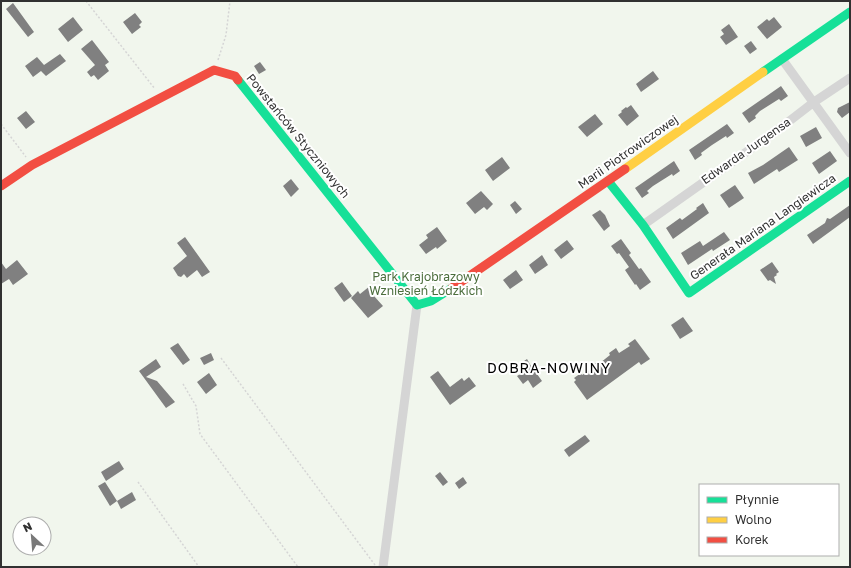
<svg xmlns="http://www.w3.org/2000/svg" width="851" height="568" viewBox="0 0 851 568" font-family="'Golos Text',sans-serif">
	<rect width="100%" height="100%" fill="#fff"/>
	<!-- green -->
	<path fill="#f1f6ed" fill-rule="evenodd" d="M1 1H850V567H1ZM700 485H838V555H700ZM20 524H44V548H20Z"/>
	<!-- building -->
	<path fill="#808080" d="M13 3 34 32 28 37 6 9Z
		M135 13 142 22 139 25 141 27 132 34 123 22Z
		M73 17 83 30 68 42 58 29Z
		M774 17 782 27 767 39 757 27 767 19 769 21Z
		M729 24 738 37 726 45 720 37 724 34 721 30Z
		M92 40 109 62 105 65 109 71 98 80 94 75 91 77 87 72 95 65 81 49Z
		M751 41 757 49 750 54 744 46Z
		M60 54 66 61 46 76 41 71 33 77 25 66 37 57 44 65Z
		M260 62 266 70 259 74 254 66Z
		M653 71 659 79 641 92 636 84Z
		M781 86 788 96 781 101 779 99 760 111 755 116 756 118 749 123 742 113Z
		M850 102V112L842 118 837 112 838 108Z
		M631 105 639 116 627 126 618 115 622 112 621 111 626 107 627 108Z
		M26 111 35 122 26 129 17 118Z
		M595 114 603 124 587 137 578 127Z
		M727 124 734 133 727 138 726 136 712 145 701 153 702 155 695 160 689 150Z
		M816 127 822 138 806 147 800 136Z
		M789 147 798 160 779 172 777 169 754 184 748 173 763 165Z
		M830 151 837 161 819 174 812 163Z
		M502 157 510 168 493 181 485 170Z
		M674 161 680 171 673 176 672 174 653 186 647 191 649 193 642 198 635 188Z
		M291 179 299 189 291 197 283 186Z
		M735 185 744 198 729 208 720 195Z
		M481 191 493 204 487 210 484 207 475 214 466 203Z
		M515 201 522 209 516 214 510 205Z
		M703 203 709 213 673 239 666 228 680 218 682 220 697 209 696 208Z
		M850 205V217L813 244 807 235 825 223 827 218 830 219Z
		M600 210 605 215 610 226 604 231 592 215Z
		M437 227 447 241 437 249 436 247 426 254 419 245 428 238 426 235Z
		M724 232 730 240 713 251 712 249 688 265 681 253 700 241 703 246Z
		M185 237 210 272 202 277 197 270 187 278 184 274 181 277 178 276 173 268 187 256 177 243Z
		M621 239 631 253 629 255 639 269 641 268 651 282 640 290 636 284 635 285 625 270 629 267 619 253 617 254 611 246Z
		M567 240 574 249 561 259 554 250Z
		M542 255 548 265 535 274 529 265Z
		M17 260 28 274 13 285 9 279 1 284V262L6 269Z
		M772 262 779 272 776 274 777 275 774 277 776 284 770 280 768 281 760 270Z
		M516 270 523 280 510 289 503 280Z
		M342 282 352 296 344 302 334 288Z
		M370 286 377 294 374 296 383 306 368 318 351 298 358 291 360 294Z
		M683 317 693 331 680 339 671 325Z
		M635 339 650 359 641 365 639 362 587 400 574 382 576 380 574 378 581 373 582 375 593 368 592 366 598 361 600 363 610 355 609 353 616 348 619 353 630 346 628 344Z
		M178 343 190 360 183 365 170 348Z
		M211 353 214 360 204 365 200 358Z
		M156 359 161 367 146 377 157 381 175 402 166 408 139 371Z
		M527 359 531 366 533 365 539 373 537 374 542 381 533 388 528 380 523 384 517 376 522 373 517 366Z
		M438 371 450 387 462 378 464 381 469 377 476 386 450 405 430 377Z
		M209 373 217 385 206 394 197 382Z
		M585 435 590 441 569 457 564 450Z
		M119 461 124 469 106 481 101 472Z
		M440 472 448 482 443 486 435 476Z
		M463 477 467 483 459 489 455 483Z
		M105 482 117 501 110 506 98 486Z
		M132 492 136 500 121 509 117 501Z"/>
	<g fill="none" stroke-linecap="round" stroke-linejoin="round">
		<!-- path -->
		<path stroke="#d5d5d5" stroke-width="1.5" stroke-dasharray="2 2" stroke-linecap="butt" d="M86 1 155 89
			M218 60 226 35 230 1
			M1 124 26 157
			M221 358 375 565
			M183 384 196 406 200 434 298 567
			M138 482 199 567"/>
		<!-- street -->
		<path stroke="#d5d5d5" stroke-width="9" d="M782 59 850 153
			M643 225 779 129 814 102 850 78
			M383 567 417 305"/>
		<!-- fast -->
		<path stroke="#16e098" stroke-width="9" d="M763 72 850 12
			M238 80 417 305 431 301 452 288
			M608 181 643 225 689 293 850 181"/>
		<!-- slow -->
		<path stroke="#ffcf43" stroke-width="9" d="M625 169 763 72"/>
		<!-- jam -->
		<path stroke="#f24e42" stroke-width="9" d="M1 186 32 165 214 70 235 76 238 80
			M452 288 625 169"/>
	</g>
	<g text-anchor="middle" stroke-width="4" stroke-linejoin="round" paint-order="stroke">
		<!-- street labels -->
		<g font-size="12" fill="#313131" stroke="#fff">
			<text transform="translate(298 136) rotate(51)" y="4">Powstańców Styczniowych</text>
			<text transform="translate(746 151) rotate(-35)" y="4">Edwarda Jurgensa</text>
			<text transform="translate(628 152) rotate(-35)" y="4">Marii Piotrowiczowej</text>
			<text transform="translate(763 227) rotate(-35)" y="4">Generała Mariana Langiewicza</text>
		</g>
		<!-- park labels -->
		<g font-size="12" fill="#4c6e3d" stroke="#fff">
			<text x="426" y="281">Park Krajobrazowy<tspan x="426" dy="14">Wzniesień Łódzkich</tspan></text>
		</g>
		<!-- quarter labels -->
		<g font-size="14" letter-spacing="1" fill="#000" stroke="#fff">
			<text x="549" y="373">DOBRA-NOWINY</text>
		</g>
	</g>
	<!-- border -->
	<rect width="851" height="568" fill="none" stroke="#313131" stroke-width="4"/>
	<!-- legend -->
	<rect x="699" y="484" width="140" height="72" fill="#ffffff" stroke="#adadad"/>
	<rect x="707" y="497" width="20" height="6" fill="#16e098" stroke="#adadad"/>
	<text x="735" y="504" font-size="12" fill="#313131">Płynnie</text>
	<rect x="707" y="517" width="20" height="6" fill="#ffcf43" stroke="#adadad"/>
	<text x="735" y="524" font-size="12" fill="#313131">Wolno</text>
	<rect x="707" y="537" width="20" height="6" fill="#f24e42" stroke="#adadad"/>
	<text x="735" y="544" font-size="12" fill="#313131">Korek</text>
	<!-- north arrow -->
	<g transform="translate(32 536) rotate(334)"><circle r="19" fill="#ffffff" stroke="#adadad"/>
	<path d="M0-3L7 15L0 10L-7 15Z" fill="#797979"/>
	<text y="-6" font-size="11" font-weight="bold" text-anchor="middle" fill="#313131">N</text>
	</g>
</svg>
